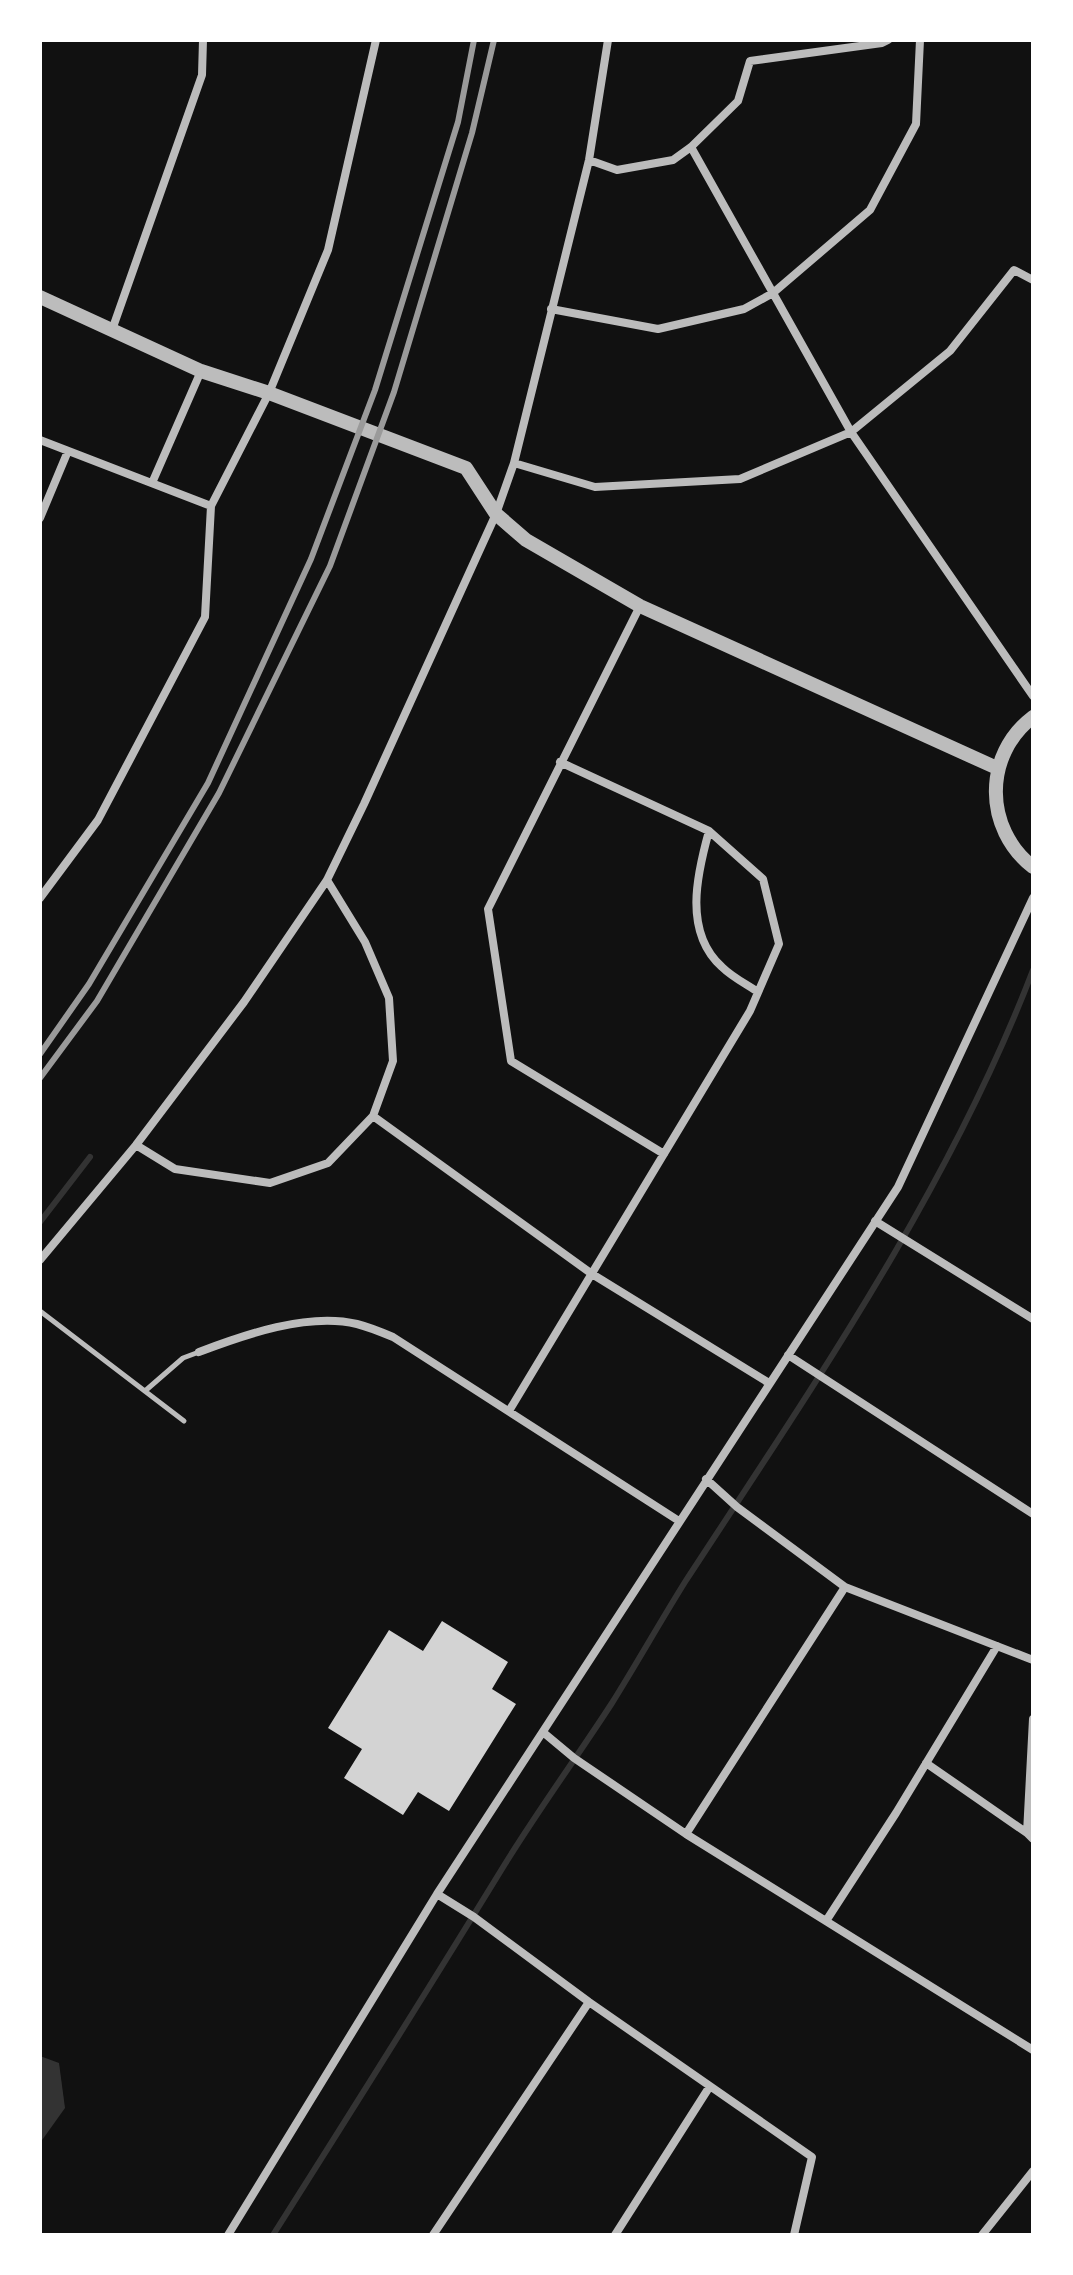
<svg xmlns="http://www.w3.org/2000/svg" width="1073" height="2275" viewBox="0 0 1073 2275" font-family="Cabin,sans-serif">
	<rect width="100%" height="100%" fill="#111"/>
	<!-- water -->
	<path fill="#333" d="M40 2056 59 2063 65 2108 40 2143Z"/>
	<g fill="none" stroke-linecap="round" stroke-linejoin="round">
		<!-- stream -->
		<path stroke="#333" stroke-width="6" d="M40 1222 90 1157
			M273 2235C351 2112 429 1988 505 1864 539 1809 577 1757 612 1703 637 1663 660 1622 685 1582 813 1386 949 1190 1033 970"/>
	</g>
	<!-- building -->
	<path fill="#d3d3d3" d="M442 1621 508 1662 492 1689 516 1704 449 1811 418 1792 403 1815 344 1778 362 1749 328 1728 389 1630 423 1651Z"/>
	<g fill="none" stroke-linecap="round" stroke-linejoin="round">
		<!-- service -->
		<path stroke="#bcbcbc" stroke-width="5" d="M40 1311 184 1421
			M145 1391 183 1358 199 1352"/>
		<!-- minor -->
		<path stroke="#bcbcbc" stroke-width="8" d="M691 147 851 432 1033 696
			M589 160 617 170 673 160 691 147 738 101 750 61 882 43 888 40
			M551 309 658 329 744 309 773 293 870 210 916 124 920 40
			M112 330 202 75 203 40
			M40 440 211 506
			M514 463 595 487 740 479 851 432 950 351 1014 270 1033 280
			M152 483 201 371
			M40 518 68 451
			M640 606 488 909 511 1061 664 1154
			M709 831C697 874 683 932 722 967 732 977 746 984 758 992
			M40 898 98 820 205 617 211 506 269 393 328 250 376 40
			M373 1116 592 1274 769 1383
			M136 1145 175 1169 270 1183 328 1163 373 1116 393 1061 389 998 365 942 327 880
			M875 1221 1033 1319
			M40 1260 136 1145 244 1002 327 880 364 804 496 514 514 463 589 160 608 40
			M199 1352C244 1335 308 1312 357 1324 369 1327 381 1332 393 1337L679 1521
			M788 1355 1033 1514
			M509 1411 750 1011 779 944 763 879 709 831 560 762
			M706 1479 737 1507 845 1587 1033 1660
			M1033 1719 1027 1833 1033 1839
			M544 1733 574 1758 686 1834 1033 2050
			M926 1763 1027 1833
			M686 1834 845 1587
			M437 1894 474 1917 589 2002 812 2157 794 2235
			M826 1921 896 1813 997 1646
			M228 2235 437 1894 898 1187 1033 898
			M433 2235 589 2002
			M615 2235 710 2086
			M982 2235 1033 2171"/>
		<!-- tertiary -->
		<path stroke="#bcbcbc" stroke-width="14" d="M40 297 201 371 269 393 466 468 496 514 526 540 640 606 997 768
			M1033 717C983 755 984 829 1033 867"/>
		<!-- rail -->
		<path stroke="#9a9a9a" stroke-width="6" d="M40 1054 89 984 208 783 311 559 375 390 458 122 474 40
			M40 1078 97 1001 219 793 330 566 394 392 472 133 494 40"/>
	</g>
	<!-- border -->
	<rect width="1073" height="2275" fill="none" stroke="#ffffff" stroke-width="84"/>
</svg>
